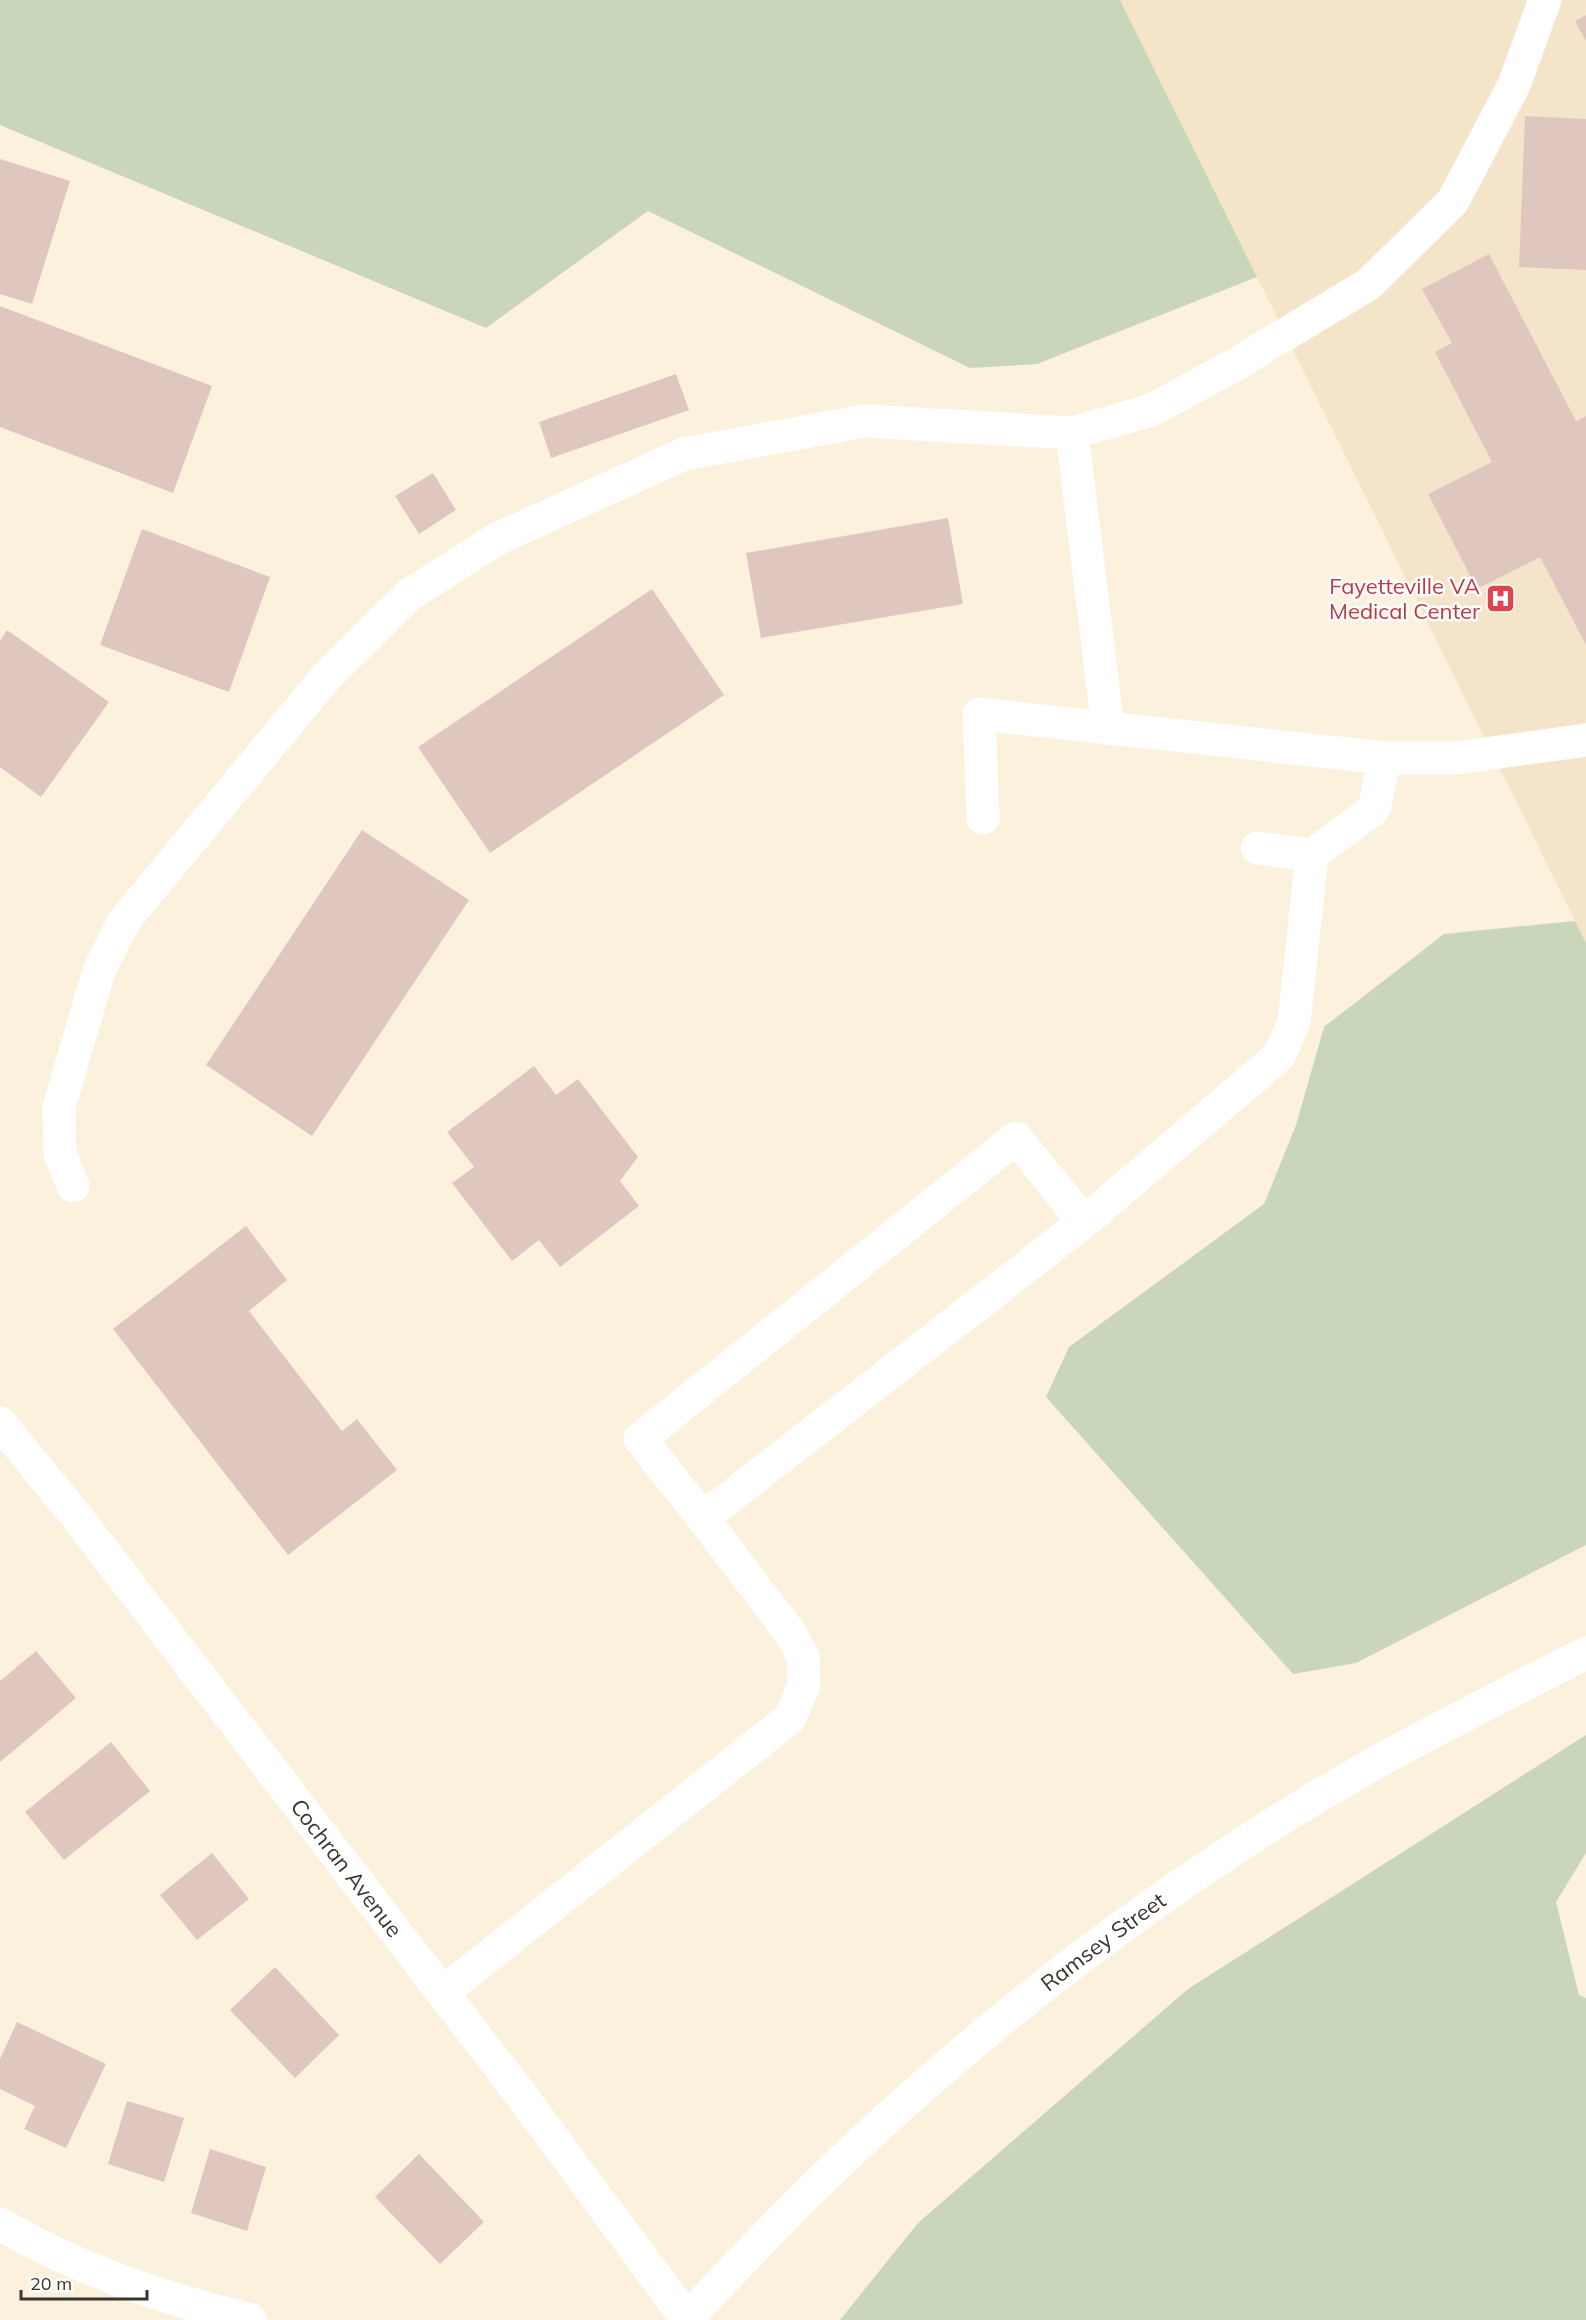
<svg xmlns="http://www.w3.org/2000/svg" width="1586" height="2320" viewBox="0 0 1586 2320" font-family="Mulish,sans-serif">
	<rect width="100%" height="100%" fill="#fcf1dd"/>
	<!-- built -->
	<path fill="#f4e5ca" d="M1120 0H1586V943L1257 277Z"/>
	<!-- green -->
	<path fill="#cad6ba" d="M0 0H1120L1257 277 1037 364 970 368 648 211 486 328 0 125Z
		M1575 921 1586 943V1545L1356 1663 1293 1674 1046 1397 1069 1347 1264 1204 1296 1125 1324 1027 1444 934Z
		M1586 1735V1853L1556 1902 1579 1995 1586 1998V2320H840L918 2223 1188 1989Z"/>
	<!-- building -->
	<path fill="#dfc7c0" d="M1586 15V41L1575 21Z
		M1525 116 1586 119V270L1519 267Z
		M0 159 70 181 32 304 0 294Z
		M1489 254 1576 421 1586 416V645L1540 557 1477 589 1428 494 1492 462 1435 352 1452 343 1422 289Z
		M0 306 212 386 173 493 0 427Z
		M676 374 689 410 551 458 539 422Z
		M433 473 456 510 419 534 395 496Z
		M948 518 963 604 761 638 746 553Z
		M142 529 270 577 229 692 100 645Z
		M652 589 724 695 490 853 418 747Z
		M7 630 109 702 41 797 0 767V641Z
		M362 830 469 900 312 1136 206 1065Z
		M534 1066 556 1095 578 1079 638 1157 620 1181 639 1206 560 1267 539 1240 512 1261 452 1183 474 1167 447 1132Z
		M246 1226 287 1280 249 1311 342 1431 357 1419 397 1470 288 1555 113 1329Z
		M36 1651 76 1698 0 1762V1681Z
		M111 1742 150 1791 64 1860 25 1812Z
		M212 1853 249 1899 197 1940 160 1895Z
		M275 1967 339 2035 295 2078 230 2010Z
		M17 2022 106 2064 66 2148 24 2129 35 2106 0 2089V2059Z
		M127 2101 184 2118 164 2182 108 2164Z
		M210 2149 266 2167 247 2231 191 2213Z
		M419 2154 484 2222 440 2264 375 2197Z"/>
	<g fill="none" stroke-linecap="round" stroke-linejoin="round">
		<!-- minor -->
		<g stroke="#fff" stroke-width="33">
			<path d="M1072 433 1152 410 1236 364 1369 284 1453 201 1514 85 1545 0"/>
			<path d="M983 818 979 714 1385 758H1456L1586 740"/>
			<path d="M1312 855 1374 809 1385 758"/>
			<path d="M73 1186 60 1153 59 1107 99 971 124 921 327 676 409 595 497 539 684 454 865 421 1072 433 1108 728"/>
			<path d="M1084 1222 1016 1138 640 1439 703 1518 1084 1222 1279 1056 1294 1022 1312 855 1257 848"/>
			<path id="s1" d="M0 1423 77 1517 515 2087 687 2319"/>
			<path d="M442 1993 790 1718 804 1685 803 1656 790 1633 703 1518"/>
			<path d="M0 2224C78 2270 163 2298 251 2320"/>
		</g>
		<!-- major -->
		<path stroke="#fff" stroke-width="33" id="s2" d="M686 2320C740 2262 795 2204 853 2150 987 2024 1135 1910 1292 1812 1387 1753 1487 1704 1586 1653"/>
	</g>
	<!-- icons -->
	<defs>
		<symbol id="hospital-square" viewBox="-11 -11 22 22"><rect x="-9" y="-9" width="18" height="18" rx="4" fill="#e0444e" stroke="#fff"/><path d="M-5-5h3v3.5h4V-5h3V5h-3V1.5h-4V5h-3Z" fill="#fff"/></symbol>
	</defs>
	<g fill-rule="evenodd">
		<use href="#hospital-square" x="1484" y="582" width="33" height="33"/>
	</g>
	<g text-anchor="middle" stroke-width="5" stroke-linejoin="round" paint-order="stroke">
		<!-- health labels -->
		<g font-size="22" fill="#be3a42" stroke="#fff" text-anchor="end">
			<text x="1480" y="594">Fayetteville VA<tspan x="1480" dy="25">Medical Center</tspan></text>
		</g>
		<!-- street labels -->
		<g font-size="22" fill="#3a352e" stroke="#fff">
			<text dy="8" stroke="none"><textPath href="#s1" startOffset="564">Cochran Avenue</textPath></text>
			<text dy="8" stroke="none"><textPath href="#s2" startOffset="564">Ramsey Street</textPath></text>
		</g>
	</g>
	<!-- scale -->
	<path d="M21 2290v9h126v-9" fill="none" stroke="#3a352e" stroke-width="3"/>
	<text x="30" y="2290" font-size="18" fill="#3a352e" stroke="#ffffff" stroke-width="4.5" paint-order="stroke">20 m</text>
</svg>
